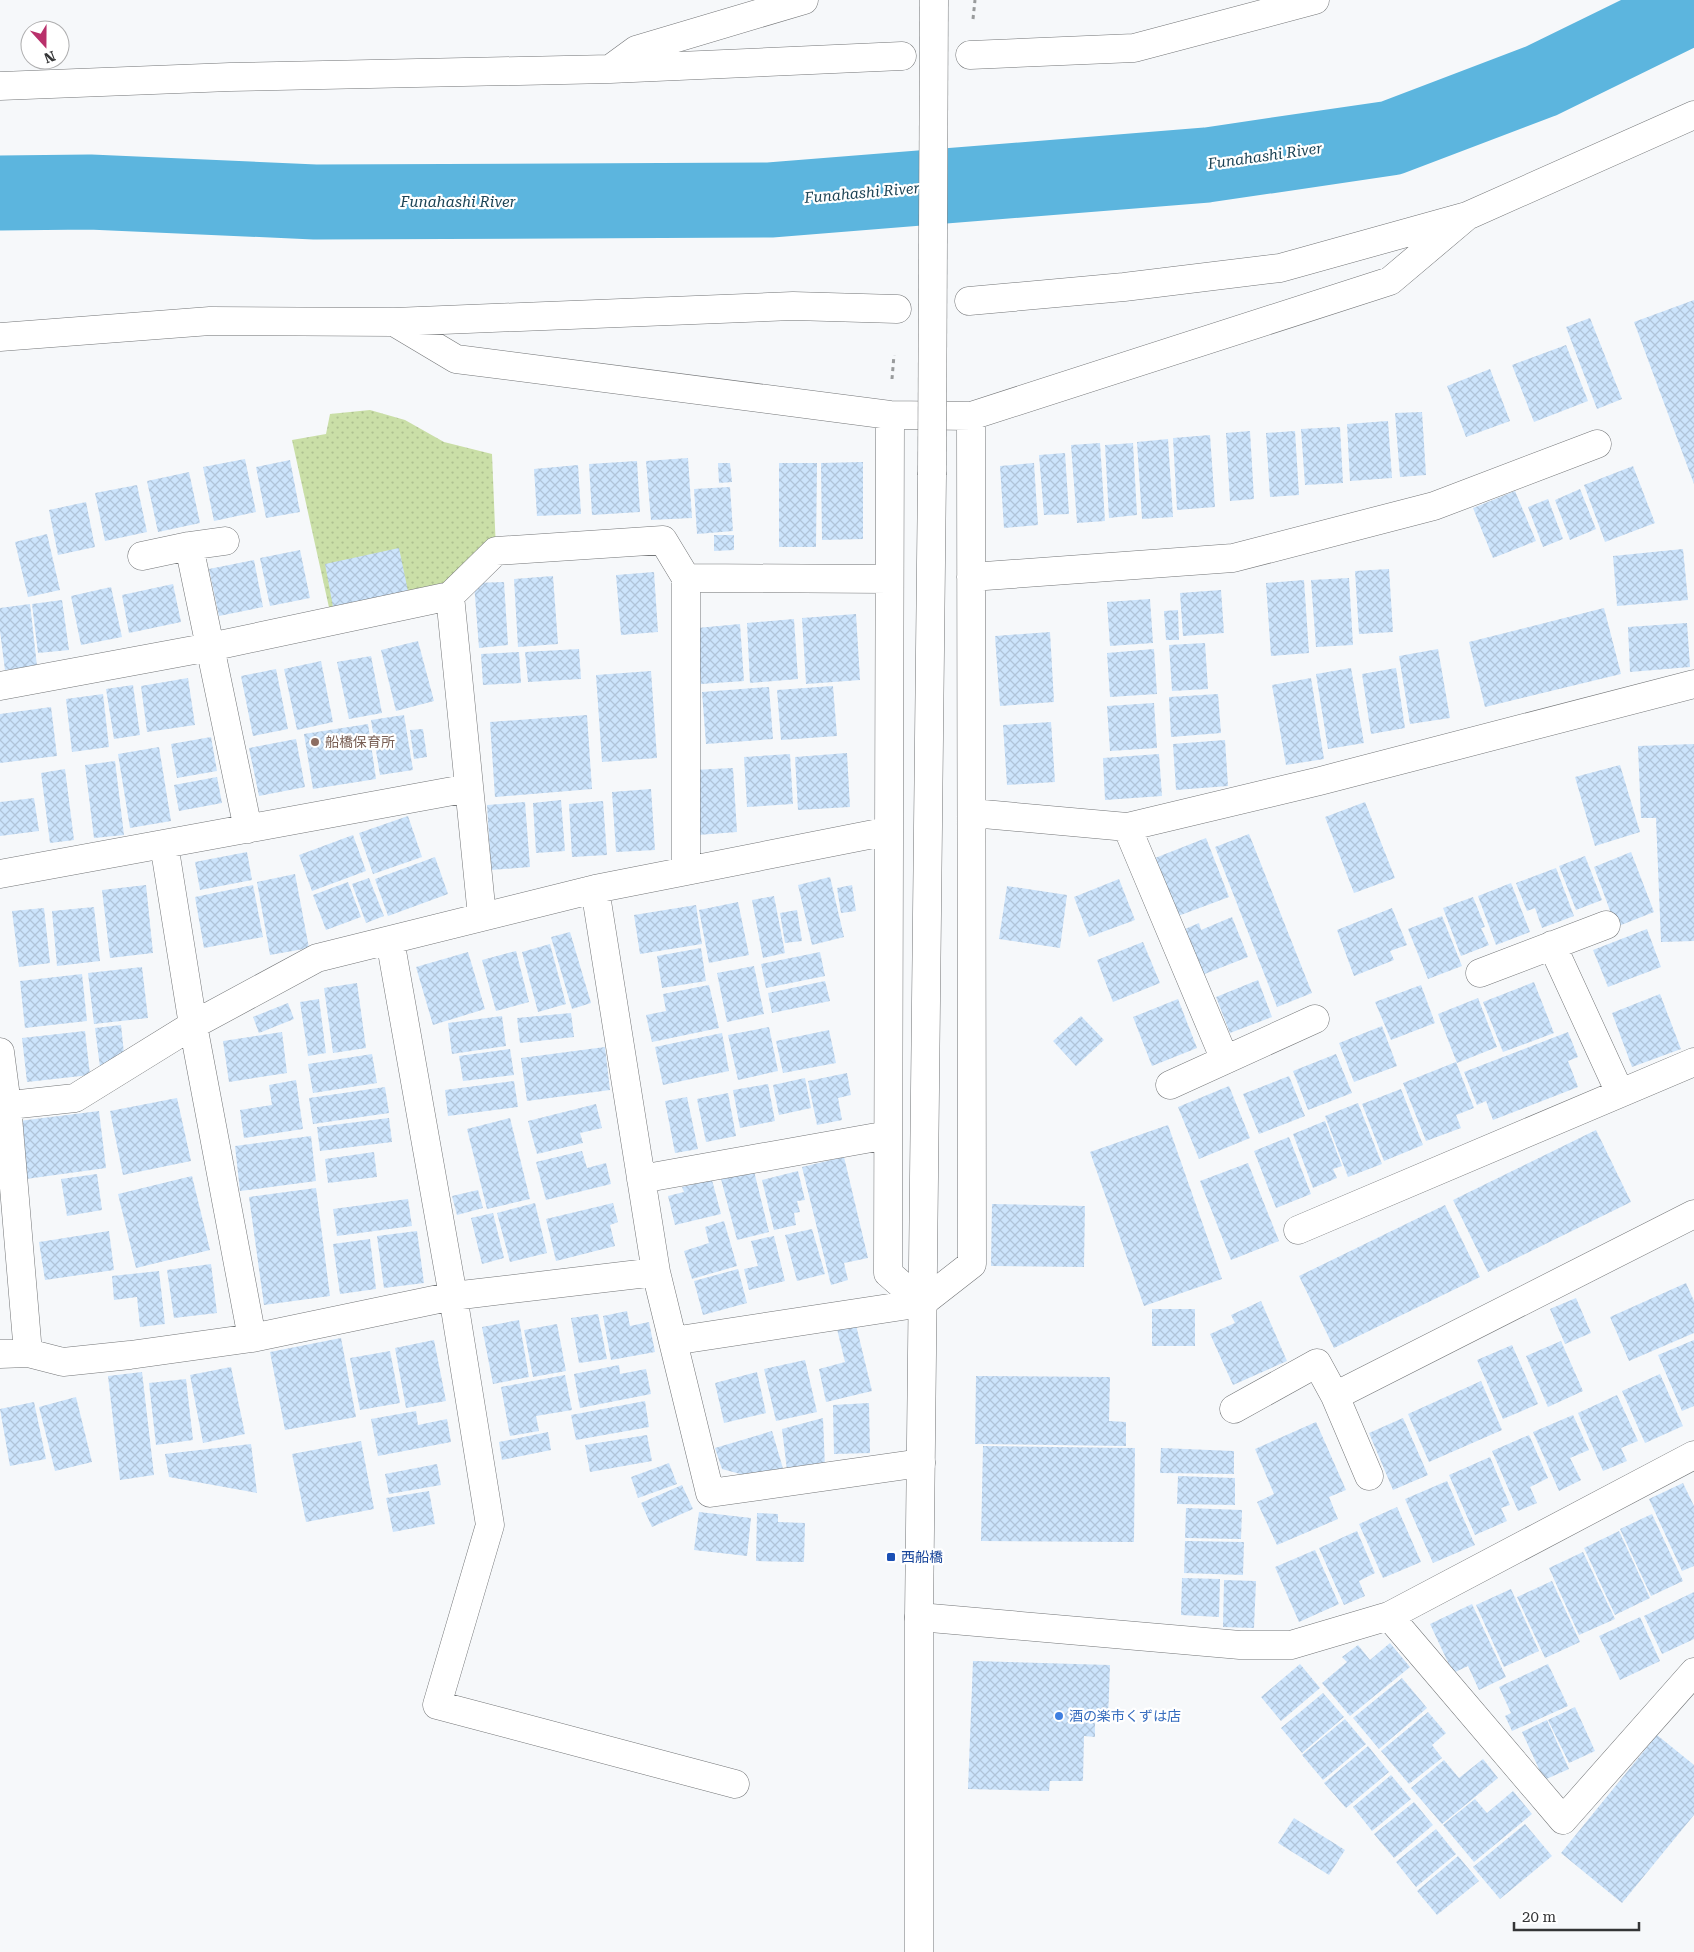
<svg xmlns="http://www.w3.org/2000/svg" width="1694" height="1952" viewBox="0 0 1694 1952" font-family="'Roboto Serif','Noto Sans JP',serif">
	<defs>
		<pattern id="park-dots" width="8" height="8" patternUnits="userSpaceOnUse" patternTransform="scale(1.25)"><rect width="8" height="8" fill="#cadfa7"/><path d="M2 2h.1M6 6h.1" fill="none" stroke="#aec090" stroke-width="1.8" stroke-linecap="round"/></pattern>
		<pattern id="building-cross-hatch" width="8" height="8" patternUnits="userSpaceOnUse" patternTransform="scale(1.25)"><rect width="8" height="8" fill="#cce4fc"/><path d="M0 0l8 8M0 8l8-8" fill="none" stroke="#b0c4d9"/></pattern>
	</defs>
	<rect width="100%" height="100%" fill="#f6f8fa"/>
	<!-- park -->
	<path fill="url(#park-dots)" d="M370 410 405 420 444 442 492 454 496 551 450 596 332 621 292 440 326 434 330 414Z"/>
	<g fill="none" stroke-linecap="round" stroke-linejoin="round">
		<!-- river -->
		<path stroke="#5cb5de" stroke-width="75" d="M0 193 90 192 315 202 770 200 1207 165 1391 138 1541 81 1694 6"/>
	</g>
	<!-- building -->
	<path fill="url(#building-cross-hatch)" d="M1694 300V484L1634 322Z
		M1590 318 1622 399 1597 409 1566 327Z
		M1566 345 1588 401 1534 422 1512 365Z
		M1490 369 1510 421 1466 437 1447 386Z
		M1422 412 1426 475 1400 477 1395 413Z
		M1388 421 1392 478 1350 481 1347 424Z
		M1340 427 1343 483 1305 485 1301 429Z
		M1250 431 1254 499 1230 501 1226 433Z
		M1295 431 1299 495 1270 497 1266 433Z
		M1210 435 1215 507 1177 510 1173 438Z
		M1168 439 1173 517 1142 519 1137 442Z
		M1100 443 1105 521 1077 523 1071 445Z
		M1133 443 1137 515 1109 518 1105 445Z
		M1065 453 1069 514 1044 515 1039 455Z
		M688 458 692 518 651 520 646 461Z
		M245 459 256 512 214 521 203 467Z
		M290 460 300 512 266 518 256 467Z
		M637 461 640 512 592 515 589 464Z
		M863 462V539L822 540 821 463Z
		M718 463H730L732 482 719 483Z
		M779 463H817L816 547H779Z
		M1034 463 1038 525 1004 528 1000 466Z
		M578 465 581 514 537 516 534 469Z
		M1633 466 1655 523 1605 542 1584 485Z
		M189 472 200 523 158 532 147 481Z
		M137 485 147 532 105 541 95 493Z
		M730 487 733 531 697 534 694 489Z
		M1580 489 1596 529 1570 540 1555 500Z
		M1515 491 1536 541 1493 558 1473 508Z
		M1548 499 1563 539 1543 547 1528 507Z
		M86 502 95 547 58 555 49 510Z
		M47 534 60 590 28 597 15 542Z
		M714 535H734V550L714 551Z
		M399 548 408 591 333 607 325 564Z
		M1683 549 1688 600 1617 606 1613 556Z
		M300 550 310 598 270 606 260 558Z
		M254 560 263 607 219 616 209 569Z
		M1389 569 1393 632 1359 634 1355 571Z
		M654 572 658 632 621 635 616 575Z
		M553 576 558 644 518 647 514 579Z
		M1349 578 1353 645 1316 647 1311 580Z
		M1304 580 1309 653 1271 656 1266 583Z
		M504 582 508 645 479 648 474 583Z
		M173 584 181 622 129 633 122 595Z
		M111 587 122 637 81 645 71 596Z
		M1221 590 1224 633 1183 636 1180 593Z
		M1150 599 1153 643 1110 646 1107 602Z
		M62 600 69 650 38 653 32 604Z
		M30 604 37 666 5 670 0 631V608Z
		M1604 608 1621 674 1485 707 1469 642Z
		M1178 610 1179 640H1166L1164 611Z
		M856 614 860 680 806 684 802 618Z
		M794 619 798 679 750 683 747 623Z
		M1687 623 1690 667 1630 672 1628 627Z
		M740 624 744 681 701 684 697 628Z
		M1050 632 1054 702 1000 706 995 636Z
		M418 641 434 701 396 711 381 650Z
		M1205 643 1208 689 1172 691 1169 645Z
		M579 649 581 679 528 682 525 652Z
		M1154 649 1157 694 1110 697 1107 653Z
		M1438 649 1450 718 1410 724 1399 656Z
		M519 652 521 683 483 685 481 654Z
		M371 656 382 713 349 719 337 662Z
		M321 661 333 722 297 730 284 669Z
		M1351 668 1364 743 1328 749 1316 674Z
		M1396 668 1405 728 1371 734 1362 674Z
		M276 669 288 729 253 736 241 676Z
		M651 671 657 758 602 762 596 675Z
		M188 678 195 725 147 732 141 686Z
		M1311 678 1324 759 1286 765 1272 685Z
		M133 685 140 735 114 739 106 689Z
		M833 686 837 736 781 740 777 690Z
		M769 687 773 739 706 744 702 692Z
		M103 694 109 747 72 752 66 699Z
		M1218 694 1221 733 1171 737 1169 697Z
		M1154 703 1157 748 1110 751 1107 706Z
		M51 707 57 756 0 763V714Z
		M404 715 413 770 380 775 371 720Z
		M587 715 592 789 495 797 490 722Z
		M1051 722 1055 782 1007 785 1003 725Z
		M368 724 376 779 313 789 304 734Z
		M423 729 427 757 414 759 410 730Z
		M211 737 217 771 177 778 171 744Z
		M296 739 305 787 259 796 249 748Z
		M1225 740 1228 786 1176 790 1173 744Z
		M1694 744V941L1661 942 1656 818H1641L1638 746Z
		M159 747 171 821 130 828 118 754Z
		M847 753 850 807 798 810 795 757Z
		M790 754 793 804 747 807 744 757Z
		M1159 754 1162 796 1105 800 1103 758Z
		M115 761 124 835 94 838 85 765Z
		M1620 765 1640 832 1595 846 1575 777Z
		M733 768 737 832 698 835 694 770Z
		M65 769 74 840 50 843 41 773Z
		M217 777 222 803 179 811 174 785Z
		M651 789 655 850 616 852 612 792Z
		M34 798 39 831 0 836V802Z
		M561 800 565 851 536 853 533 803Z
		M603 801 607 855 572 857 569 804Z
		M525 802 530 867 491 870 487 805Z
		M1365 802 1395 878 1354 893 1325 817Z
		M408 816 422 857 373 874 359 833Z
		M1249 834 1312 993 1277 1007 1215 847Z
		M353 835 366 871 312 891 299 855Z
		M1206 838 1229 897 1178 916 1155 858Z
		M247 852 252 880 200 890 195 862Z
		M1631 852 1654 912 1616 927 1594 867Z
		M1585 856 1602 900 1576 910 1559 866Z
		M435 857 448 894 388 916 375 879Z
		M1556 868 1574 916 1542 928 1535 908 1527 911 1516 883Z
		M295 874 309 948 270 955 257 882Z
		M830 877 844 937 812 945 798 885Z
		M369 878 384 916 366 923 352 884Z
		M1119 879 1135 920 1089 937 1074 897Z
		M348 882 361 917 326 930 313 895Z
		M1511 883 1530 932 1496 945 1478 896Z
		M146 885 153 953 110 958 102 890Z
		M253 885 263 937 204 948 195 897Z
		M852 885 856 911 841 913 837 888Z
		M1007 886 1067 895 1060 948 999 939Z
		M774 896 785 953 763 958 752 900Z
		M1473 897 1485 927 1481 928 1489 945 1461 956 1443 908Z
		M738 902 749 955 709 963 699 910Z
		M696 905 702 944 640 954 634 915Z
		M94 907 100 961 57 966 52 911Z
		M44 908 50 963 19 967 12 911Z
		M1392 908 1407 945 1390 951 1394 960 1354 976 1337 930Z
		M797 910 802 941 785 943 780 913Z
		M1442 916 1462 966 1428 979 1408 929Z
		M1232 917 1248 957 1202 975 1185 929 1199 923 1201 930Z
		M1647 929 1661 967 1608 987 1593 950Z
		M570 932 591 1003 572 1009 551 937Z
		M1143 942 1160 983 1113 1002 1097 960Z
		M550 944 566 1004 538 1012 522 952Z
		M701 948 706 981 662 988 657 956Z
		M516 951 529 1002 496 1011 482 960Z
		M468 952 485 1009 433 1025 416 967Z
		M820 952 825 976 766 988 761 964Z
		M754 966 764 1014 727 1022 717 973Z
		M142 967 148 1018 94 1024 88 973Z
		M82 974 87 1021 25 1028 20 981Z
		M1258 980 1272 1017 1230 1033 1216 997Z
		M825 981 830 1001 772 1013 768 993Z
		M1534 982 1554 1033 1503 1052 1483 1002Z
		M357 983 366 1048 333 1053 324 988Z
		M709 985 719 1028 652 1042 646 1015 666 1011 663 994Z
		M1421 985 1435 1023 1391 1040 1375 1002Z
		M1660 994 1681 1049 1632 1067 1612 1013Z
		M1478 998 1497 1047 1457 1063 1438 1014Z
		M319 999 326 1053 308 1056 300 1002Z
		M1178 999 1197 1048 1152 1066 1133 1017Z
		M288 1003 294 1019 259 1033 253 1017Z
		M571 1013 574 1037 520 1043 517 1018Z
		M502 1016 506 1046 452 1054 448 1023Z
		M1081 1016 1104 1040 1076 1066 1053 1041Z
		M121 1025 125 1063 100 1067 95 1028Z
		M1382 1026 1397 1066 1354 1082 1339 1043Z
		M769 1027 778 1071 738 1080 728 1035Z
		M829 1030 836 1063 783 1073 776 1041Z
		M85 1031 90 1075 27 1082 22 1038Z
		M282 1032 287 1073 229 1082 223 1041Z
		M1568 1032 1578 1057 1568 1061 1578 1087 1493 1120 1486 1101 1477 1105 1464 1072Z
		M722 1033 729 1071 663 1085 655 1047Z
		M605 1047 610 1090 527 1101 521 1058Z
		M510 1049 514 1075 463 1081 459 1056Z
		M372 1054 377 1083 313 1093 308 1064Z
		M1336 1054 1352 1093 1308 1110 1293 1071Z
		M1456 1062 1474 1108 1456 1115 1461 1128 1426 1141 1403 1083Z
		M847 1073 851 1095 838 1098 842 1120 817 1125 808 1081Z
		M1289 1076 1305 1116 1259 1134 1243 1094Z
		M805 1078 811 1108 779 1115 773 1085Z
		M296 1080 303 1129 244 1138 240 1110 272 1105 269 1085Z
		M514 1081 518 1107 448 1116 445 1090Z
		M768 1084 775 1121 740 1128 733 1090Z
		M1229 1086 1250 1138 1199 1159 1178 1107Z
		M385 1087 389 1113 313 1124 309 1098Z
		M1401 1089 1423 1145 1384 1161 1362 1104Z
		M728 1093 736 1136 706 1142 697 1099Z
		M687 1097 698 1149 675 1153 665 1101Z
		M177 1098 191 1161 123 1175 110 1111Z
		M1358 1103 1382 1164 1348 1177 1325 1116Z
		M596 1104 602 1128 580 1133 583 1143 537 1154 528 1121Z
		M99 1111 106 1168 26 1179 19 1121Z
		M389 1118 392 1142 320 1151 317 1127Z
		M510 1118 530 1199 487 1209 467 1129Z
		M1325 1121 1342 1166 1333 1169 1337 1178 1313 1188 1293 1134Z
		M1168 1125 1222 1279 1144 1306 1090 1152Z
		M1596 1130 1631 1202 1488 1272 1453 1200Z
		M311 1136 316 1181 240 1191 235 1146Z
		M1289 1137 1311 1194 1276 1208 1254 1151Z
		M582 1151 587 1168 606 1163 611 1184 546 1200 536 1162Z
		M374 1152 377 1177 328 1183 325 1159Z
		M844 1157 868 1258 844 1263 848 1280 831 1285 802 1167Z
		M1248 1163 1279 1241 1231 1260 1200 1181Z
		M754 1171 769 1232 737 1240 721 1179Z
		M798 1171 805 1200 797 1201 800 1212 794 1213 796 1225 774 1230 762 1180Z
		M97 1174 102 1210 67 1216 61 1179Z
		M192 1176 210 1250 136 1268 118 1194Z
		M712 1180 721 1214 675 1225 668 1196 684 1192 682 1187Z
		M316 1188 330 1296 264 1305 249 1197Z
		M478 1190 483 1208 457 1215 452 1196Z
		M408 1199 412 1226 337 1236 333 1209Z
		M535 1203 547 1253 510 1262 497 1213Z
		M613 1203 618 1222 610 1225 615 1246 556 1261 546 1219Z
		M992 1204 1085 1206 1084 1267 991 1266Z
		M1445 1205 1480 1277 1334 1348 1299 1276Z
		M493 1213 504 1258 482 1264 471 1218Z
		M724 1221 737 1266 692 1279 684 1251 709 1243 705 1227Z
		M812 1229 825 1274 797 1281 785 1235Z
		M109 1231 114 1270 45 1280 39 1242Z
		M417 1231 424 1283 384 1288 377 1236Z
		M774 1236 785 1281 749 1290 744 1269 758 1266 751 1241Z
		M370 1239 376 1289 340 1294 333 1244Z
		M211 1264 217 1313 174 1318 167 1270Z
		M738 1269 747 1303 703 1315 694 1281Z
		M159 1271 165 1324 140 1327 137 1297 114 1300 112 1276Z
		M1686 1283 1694 1301V1333L1629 1361 1610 1317Z
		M1576 1298 1591 1333 1565 1344 1550 1309Z
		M1261 1301 1287 1361 1233 1385 1210 1334 1235 1323 1231 1315Z
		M1152 1309H1195V1346H1152Z
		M627 1311 630 1326 649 1322 655 1352 611 1360 603 1316Z
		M598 1314 607 1359 579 1363 571 1318Z
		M519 1320 529 1377 493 1384 482 1327Z
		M557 1324 566 1371 533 1377 524 1330Z
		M856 1325 872 1391 826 1402 819 1369 845 1362 837 1329Z
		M341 1338 356 1417 285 1430 270 1352Z
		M434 1340 446 1401 406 1408 395 1348Z
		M1694 1340V1406L1682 1411 1658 1355Z
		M1561 1341 1583 1391 1548 1407 1526 1356Z
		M1512 1345 1538 1404 1503 1419 1477 1360Z
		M390 1351 400 1403 360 1410 350 1358Z
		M805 1360 817 1412 776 1421 764 1369Z
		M619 1365 620 1374 646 1369 651 1394 580 1408 574 1374Z
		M231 1367 245 1434 203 1443 190 1375Z
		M142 1372 154 1475 120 1480 108 1376Z
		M757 1372 766 1413 724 1423 715 1383Z
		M1660 1374 1683 1426 1645 1443 1622 1391Z
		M565 1375 572 1410 536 1416 539 1431 510 1436 501 1387Z
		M976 1376 1110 1377 1109 1421 1126 1422V1446L975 1444Z
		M186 1379 193 1440 156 1445 149 1383Z
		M1481 1381 1502 1430 1429 1462 1408 1414Z
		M1617 1395 1638 1441 1621 1448 1627 1461 1603 1471 1578 1413Z
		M76 1397 92 1462 55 1471 39 1407Z
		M645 1401 649 1427 576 1440 571 1415Z
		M34 1402 46 1459 10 1466 0 1409Z
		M869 1403 870 1453 834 1454 833 1405Z
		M416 1411 418 1425 447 1419 451 1442 378 1456 371 1419Z
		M1573 1415 1589 1450 1570 1458 1581 1480 1559 1491 1533 1432Z
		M823 1418 825 1468 787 1470 782 1429Z
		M1403 1418 1428 1475 1393 1490 1369 1433Z
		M1316 1422 1346 1490 1329 1497 1338 1519 1277 1545 1257 1502 1274 1494 1255 1449Z
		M772 1431 784 1472 759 1479 722 1469 715 1448Z
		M548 1432 551 1450 502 1460 499 1442Z
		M647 1435 652 1461 590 1472 585 1445Z
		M1529 1435 1548 1478 1530 1487 1537 1503 1518 1511 1492 1451Z
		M361 1441 374 1509 306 1522 292 1454Z
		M251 1444 257 1493 169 1477 165 1454Z
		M983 1446 1135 1448 1134 1542 981 1541Z
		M1161 1448 1234 1451V1474L1160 1473Z
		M1490 1457 1510 1505 1501 1508 1507 1521 1475 1535 1449 1475Z
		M669 1463 677 1484 638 1498 631 1477Z
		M437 1464 441 1485 389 1494 385 1474Z
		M1178 1476 1235 1478V1505L1177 1504Z
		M1447 1481 1475 1545 1433 1563 1405 1499Z
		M1683 1483 1694 1506V1566L1682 1571 1649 1499Z
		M682 1485 693 1509 652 1527 641 1503Z
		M429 1491 435 1524 393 1532 386 1498Z
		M1397 1507 1421 1562 1383 1578 1359 1524Z
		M1186 1508 1242 1510 1241 1539 1185 1538Z
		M699 1512 751 1518 747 1556 694 1550Z
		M757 1513 778 1514V1522L805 1523 804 1562 756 1561Z
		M1652 1514 1683 1581 1651 1596 1620 1529Z
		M1357 1531 1375 1573 1359 1581 1365 1596 1344 1605 1319 1548Z
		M1619 1531 1650 1598 1615 1615 1584 1548Z
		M1185 1541 1244 1542 1243 1575 1184 1573Z
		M1315 1550 1339 1604 1299 1622 1275 1567Z
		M1583 1552 1615 1619 1579 1635 1549 1568Z
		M1182 1578 1220 1579 1219 1617 1181 1615Z
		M1224 1580 1256 1581 1254 1628 1223 1627Z
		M1552 1581 1580 1642 1545 1658 1517 1597Z
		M1511 1589 1539 1651 1504 1667 1476 1605Z
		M1694 1592V1639L1662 1654 1644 1616Z
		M1472 1604 1506 1677 1479 1690 1468 1666 1453 1673 1430 1624Z
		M1640 1617 1660 1661 1620 1680 1599 1636Z
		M1390 1643 1410 1667 1350 1716 1322 1683 1347 1662 1342 1657 1358 1645 1370 1660Z
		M973 1661 1110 1665 1108 1721H1095V1737L1084 1736 1083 1781H1050L1049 1791 968 1789Z
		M1300 1664 1320 1688 1281 1721 1261 1697Z
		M1548 1664 1568 1706 1512 1731 1505 1716 1511 1713 1499 1687Z
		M1402 1678 1427 1708 1379 1749 1353 1718Z
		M1323 1693 1344 1717 1302 1753 1281 1728Z
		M1575 1707 1595 1751 1569 1763 1548 1720Z
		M1428 1712 1446 1733 1432 1745 1442 1758 1409 1784 1381 1751Z
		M1345 1719 1366 1744 1323 1780 1302 1755Z
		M1547 1720 1569 1769 1544 1780 1522 1732Z
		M1657 1735 1694 1765V1815L1622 1903 1561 1853Z
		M1368 1746 1389 1772 1346 1808 1324 1783Z
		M1483 1759 1498 1778 1442 1824 1411 1788 1444 1760 1459 1778Z
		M1391 1775 1411 1799 1372 1831 1353 1807Z
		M1513 1791 1532 1814 1474 1862 1443 1825 1475 1799 1487 1813Z
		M1414 1802 1433 1825 1394 1858 1374 1834Z
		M1294 1818 1345 1850 1329 1875 1278 1843Z
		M1525 1824 1552 1856 1500 1899 1473 1867Z
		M1436 1829 1456 1854 1416 1887 1396 1862Z
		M1458 1856 1479 1881 1437 1915 1417 1891Z"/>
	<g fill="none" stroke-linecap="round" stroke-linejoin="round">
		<defs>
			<path id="street" d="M970 55 1134 48 1315 0
				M610 69 902 56
				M0 86 230 77 610 69 636 50 804 0
				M969 301 1124 287 1280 268 1467 216 1694 115
				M394 322 456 359 890 415 971 416 1390 281 1467 216
				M0 337 210 321 394 322 793 306 897 309
				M890 415 888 1273 922 1303
				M189 546 248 829
				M142 556 189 546 225 541
				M971 577 1233 558 1434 506 1597 444
				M450 596 482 916
				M0 686 210 647 450 596 496 551 663 540 686 578 889 579
				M972 813 1127 827 1320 781 1694 684
				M1127 827 1225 1060
				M164 844 193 1025 252 1338
				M686 870V578
				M0 874 469 788
				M595 889 656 1272 710 1493 921 1463
				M390 940 453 1296 490 1525 437 1705 735 1784
				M1552 945 1620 1093
				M1480 973 1606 925
				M0 1052 7 1105 28 1353
				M1170 1085 1315 1019
				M0 1106 75 1098 193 1025 317 958 595 889 889 831
				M641 1179 888 1135
				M1298 1230 1694 1062
				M673 1341 922 1303 972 1264 971 416
				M0 1354 28 1353 63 1362 130 1355 252 1338 453 1296 656 1272
				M1335 1396 1369 1476
				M1234 1409 1317 1363 1335 1396 1694 1214
				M1389 1616 1563 1820 1694 1672
				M919 1617 1240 1645H1291L1389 1616 1694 1455"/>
			<path id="secondary" d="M919 1952V1617L932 475"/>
		</defs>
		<!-- street casing -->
		<use href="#street" stroke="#737577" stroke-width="29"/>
		<!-- secondary casing -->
		<use href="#secondary" stroke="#737577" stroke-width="29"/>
		<!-- path -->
		<path stroke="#999b9c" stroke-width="3" stroke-dasharray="4 4" stroke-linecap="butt" d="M973 19 975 0
			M892 379 894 355"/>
		<!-- street -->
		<use href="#street" stroke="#fff" stroke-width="28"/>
		<!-- secondary -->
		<use href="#secondary" stroke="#fff" stroke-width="28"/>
		<defs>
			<path id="secondary-bridge" d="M932 475 934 0"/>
		</defs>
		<!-- secondary-bridge casing -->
		<use href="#secondary-bridge" stroke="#737577" stroke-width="29" stroke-linecap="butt"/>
		<!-- secondary-bridge -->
		<use href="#secondary-bridge" stroke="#fff" stroke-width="28"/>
	</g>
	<!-- markers -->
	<circle fill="#8d6e63" stroke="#fff" stroke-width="2" cx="315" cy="742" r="5"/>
	<rect fill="#1a4fb4" stroke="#fff" stroke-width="2" x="886" y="1552" width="10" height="10" rx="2.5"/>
	<circle fill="#3f7fe0" stroke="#fff" stroke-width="2" cx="1059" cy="1716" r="5"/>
	<g text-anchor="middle" stroke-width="4.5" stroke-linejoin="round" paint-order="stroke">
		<!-- education labels -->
		<g font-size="14" fill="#785e54" stroke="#fff" text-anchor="start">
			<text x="325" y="747">船橋保育所</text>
		</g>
		<!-- transit labels -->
		<g font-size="14" fill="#164399" stroke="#fff" text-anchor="start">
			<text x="901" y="1562">西船橋</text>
		</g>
		<!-- shop labels -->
		<g font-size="14" fill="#366cbe" stroke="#fff" text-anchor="start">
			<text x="1069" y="1721">酒の楽市くずは店</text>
		</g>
		<!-- water labels -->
		<g font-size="15" font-style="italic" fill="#1c4355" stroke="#fff">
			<text transform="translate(1265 156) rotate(-8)" y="5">Funahashi River</text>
			<text transform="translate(862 193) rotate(-5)" y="5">Funahashi River</text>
			<text x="458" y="207">Funahashi River</text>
		</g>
	</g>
	<!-- north arrow -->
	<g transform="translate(45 45) rotate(159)"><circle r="24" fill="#ffffff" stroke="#aeaeaf"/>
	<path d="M0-4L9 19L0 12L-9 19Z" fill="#b9306b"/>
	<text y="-8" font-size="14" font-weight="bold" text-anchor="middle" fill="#343536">N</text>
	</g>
	<!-- scale -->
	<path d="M1514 1922v8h125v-8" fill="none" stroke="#343536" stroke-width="2.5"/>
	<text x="1522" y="1922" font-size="15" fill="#343536" stroke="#ffffff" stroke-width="4" paint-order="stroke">20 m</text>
</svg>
